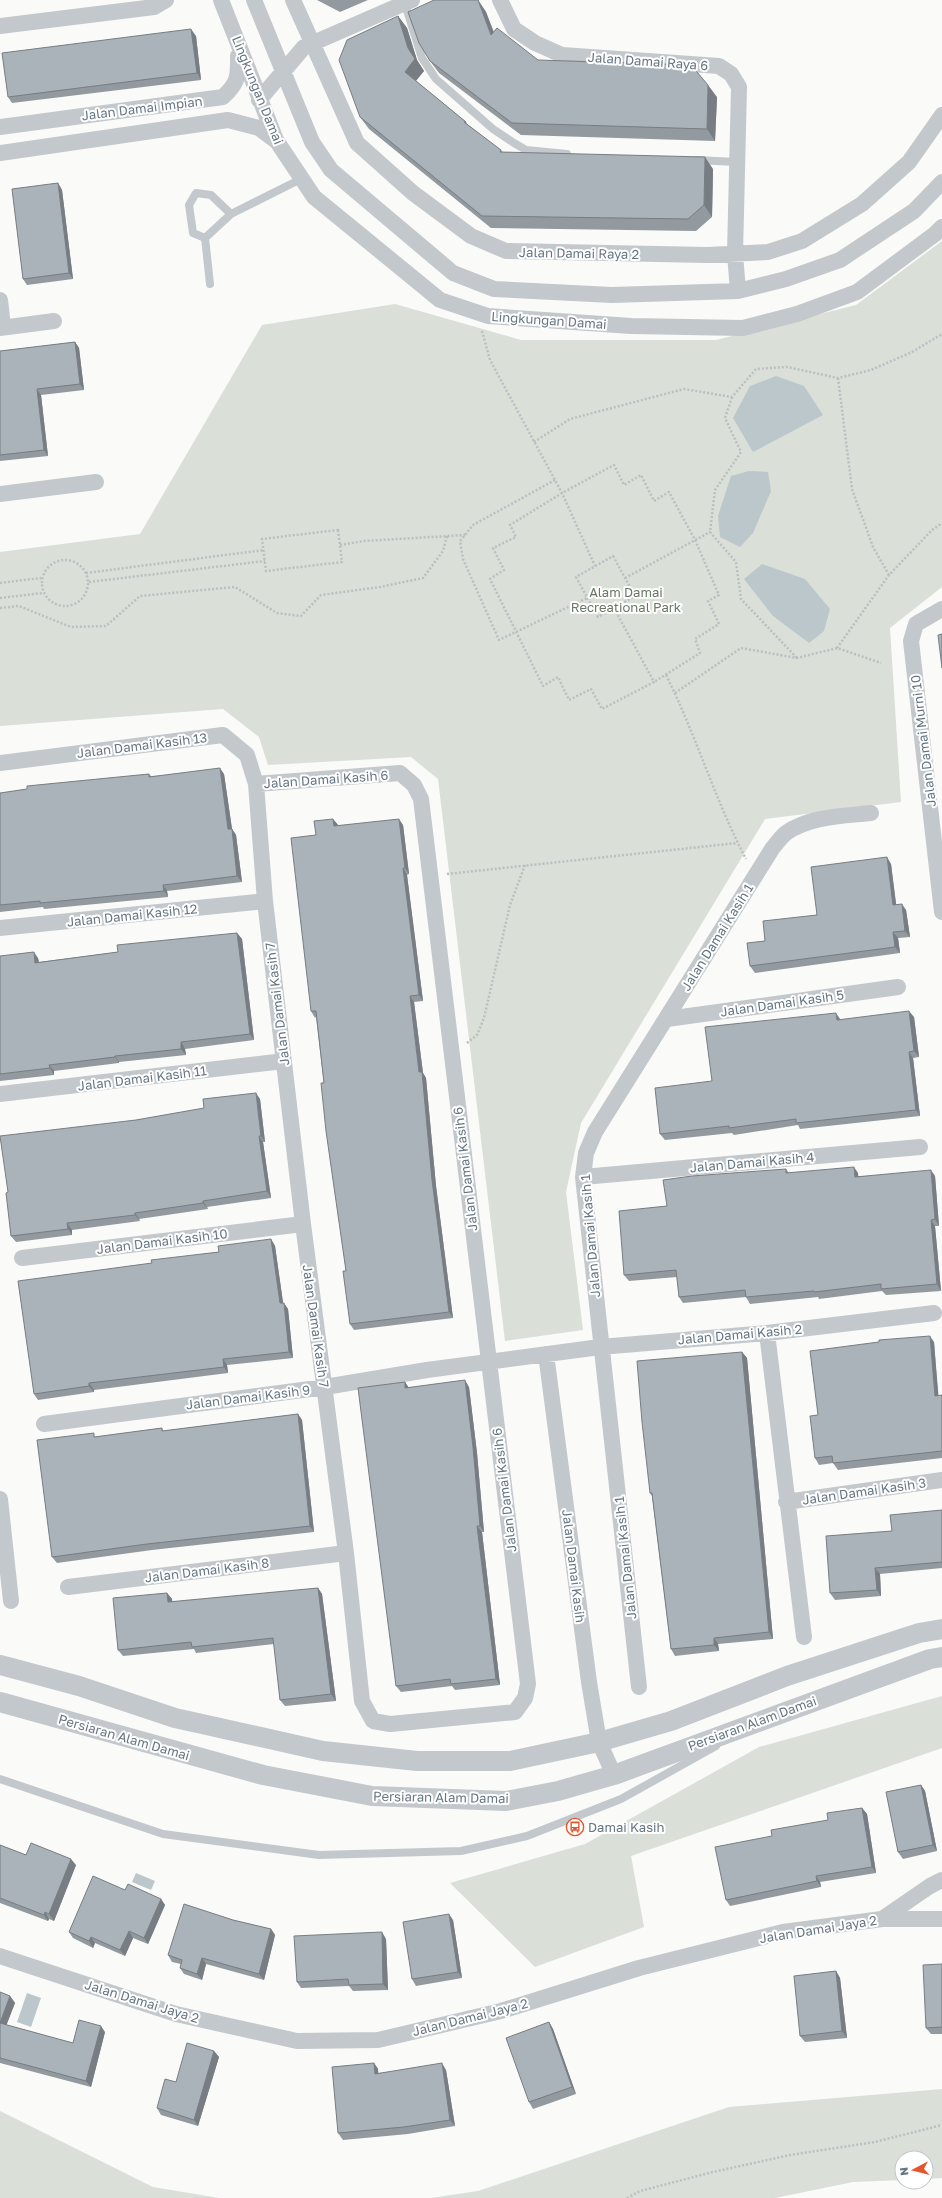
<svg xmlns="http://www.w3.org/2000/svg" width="942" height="2198" viewBox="0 0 942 2198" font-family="'Golos Text',sans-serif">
	<rect width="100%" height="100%" fill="#fafaf8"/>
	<!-- green -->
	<path fill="#dadfd7" d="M942 241V587L890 628 901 802 765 819 581 1123 566 1192 583 1330 505 1341 438 779 411 757 268 765 259 737 223 709 0 726V552L140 534 262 325 395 304 521 340H716L856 305Z
		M942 1696V1748L631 1856 644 1927 535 1967 450 1883 585 1844 759 1747Z
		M942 2089V2178L926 2179V2158H902V2180L853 2182 775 2198H431L478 2191 729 2107Z
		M0 2111 153 2187 219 2198H0Z"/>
	<!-- water -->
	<path fill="#bbc7cb" d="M776 376 804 386 823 415 753 452 733 418 750 386Z
		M749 471 768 472 771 491 753 533 740 547 720 537 718 516 731 476Z
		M762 564 805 579 830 609 824 631 809 643 773 616 744 579Z
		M136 1873 155 1881 151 1890 132 1882Z
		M27 1993 41 1998 31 2027 17 2022Z"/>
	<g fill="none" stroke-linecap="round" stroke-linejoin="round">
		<!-- path -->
		<path stroke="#bbbfc2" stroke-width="2.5" stroke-dasharray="2 2" stroke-linecap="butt" d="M482 331 490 360 562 493 595 566
			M838 378 852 489 873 547 889 575
			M732 397 725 418 741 452 715 490 710 532 736 562 741 599 797 658
			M534 442 570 419 684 389 732 397 756 369 787 367 838 378 871 370 912 352 942 334
			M555 480 473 525 460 541 463 559 499 640 587 598
			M338 530 342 562 266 571 262 539Z
			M340 545 364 541 465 535
			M613 556 635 596 598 617 576 577Z
			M42 583a23 23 0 1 1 46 0a23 23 0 1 1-46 0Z
			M86 573 264 550
			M625 578 710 532
			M89 582 265 561
			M0 583 41 578
			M0 598 43 593
			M0 608 19 606 71 627 106 626 140 596 235 587 277 613 301 616 321 595 380 587 423 578 443 551 447 536
			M614 608 654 682 602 709 591 689 569 700 558 677 543 686 490 579 504 570 493 548 516 537 510 525 562 493 614 465 624 485 641 475 654 501 669 492 695 540 719 595 708 601 719 624 695 639 700 653 654 682
			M837 648 889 575 932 530 942 523
			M666 675C696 735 715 800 746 859
			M675 693 741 648 797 658 837 648 881 663
			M447 874 737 843
			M467 1043 477 1035 484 1018 510 905 525 865
			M627 2198 640 2191 713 2172 790 2155 875 2142 942 2125"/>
		<!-- service -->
		<path stroke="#c3c8cc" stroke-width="8" d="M404 1 422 58 436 79 493 129 514 143 526 150 567 154
			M696 160 737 162
			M231 214 211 195 196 193 189 205 193 233 205 238 231 214 301 179
			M205 238 210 284
			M0 1779 163 1834 319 1855 461 1851 527 1836 621 1799 716 1746"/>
		<!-- minor -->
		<path stroke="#c3c8cc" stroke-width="16" d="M221 0 276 140 314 197 440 300 488 316 631 326 743 328 797 314 857 292 935 234 942 227
			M254 0 312 142 331 170 453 273 494 289 612 295 738 291 786 279 840 260 914 211 942 182
			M293 0 357 143 413 193 471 236 506 251 707 255 768 252 802 241 862 204 909 162 942 115
			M500 0 514 29 535 43 562 55 719 66 731 74 739 87 735 254 738 291
			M0 26 154 7 166 0
			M259 100 304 47 412 0
			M0 127 223 97C239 82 238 76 238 56
			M0 153 228 120 259 128 275 140
			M0 300 3 327
			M0 328 54 321
			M0 494 96 482
			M942 609 916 624 911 641 942 912
			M0 763 223 735 247 755 256 784 265 901 303 1224 346 1553 362 1701 373 1721 390 1724 515 1712 525 1698 528 1684 421 799 414 785 400 773 256 784
			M0 928 265 901
			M667 1019 898 987
			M0 1094 284 1061
			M583 1177 920 1147
			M22 1258 303 1224
			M767 1333 804 1637
			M546 1354 589 1682 599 1742 614 1775
			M44 1424 325 1387 427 1370 600 1347 767 1333 934 1313
			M0 1499 11 1601
			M786 1502 942 1480
			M68 1587 346 1553
			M639 1687 583 1177 586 1153 595 1132 772 849C776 844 781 837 786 833 810 816 844 816 871 813
			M882 1919 930 1886 942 1880
			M0 1956 176 2014 297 2041 378 2040 501 2011 639 1968 783 1932 882 1919H942"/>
		<!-- tertiary -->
		<path stroke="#c3c8cc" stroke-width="20" d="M0 1665 79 1686 175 1718 323 1751 417 1761H510L599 1742 671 1721 787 1676 919 1633 942 1629
			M0 1702 263 1775 372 1796 506 1801 558 1791 614 1775 930 1659 942 1657"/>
	</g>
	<!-- wall -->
	<path fill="#929a9f" d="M317 0H368L340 12Z
		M478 0 486 12 494 32 538 60 717 97 715 141 521 135 439 73 430 61Z
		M398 16 407 28 417 60 424 71 416 81 466 122 468 125 503 152 713 169 712 217 696 231 491 228 369 129 360 117Z
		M196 36 201 80 12 103 8 97Z
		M58 183 62 190 73 279 27 285 23 279Z
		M75 342 79 348 84 390 41 395 48 456 0 461V351Z
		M149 774 151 776 224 774 232 829 236 835 242 882 167 891 168 897 44 909 43 907 0 912V793Z
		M333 819 338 825V826L403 825 409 874 407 875 423 1001 414 1002 423 1073 426 1078 436 1186 453 1318 354 1330 350 1324 346 1271 316 1017 315 1018 311 1011 316 835Z
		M891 864 896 905 906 910 910 937 898 938 900 953 755 973 750 966 765 941 817 915Z
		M237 933 242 939 254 1040 185 1049 186 1055 119 1062V1063L54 1071V1075L0 1081V956L38 958 39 962 118 952Z
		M914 1017 919 1057 913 1058 920 1116 800 1129 798 1125 734 1135 732 1133 665 1140 660 1134 712 1081 840 1019V1020Z
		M260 1099 265 1142H263L271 1198 207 1207 208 1209 139 1219 140 1221 72 1230V1235L16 1242 11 1236 8 1192 136 1120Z
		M786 1169 789 1173H858V1176H935L939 1226H935L941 1291 886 1295 882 1291 819 1299 818 1297 750 1304 746 1297 683 1303 679 1297 677 1277 629 1281 624 1275 667 1206Z
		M271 1239 275 1246 283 1303 288 1309 293 1358 227 1365 228 1373 94 1390V1392L38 1400 34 1394 152 1263 219 1252Z
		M934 1342 938 1396 942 1395V1458L838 1470 833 1463 819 1465 815 1458 818 1415Z
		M742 1352 747 1358 773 1639 718 1644 719 1651 675 1656 671 1649 652 1496 650 1493Z
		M405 1382 408 1387H469L477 1453 484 1532H482L500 1685 455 1690 452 1686 401 1692 396 1686Z
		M298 1414 302 1420 314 1532 152 1550 57 1563 52 1557 96 1437 162 1428 163 1431Z
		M942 1510V1568L880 1574 881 1596 835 1600 830 1593 892 1531Z
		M318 1588 322 1594 336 1701 285 1706 280 1700 274 1644 196 1653 194 1649 123 1656 118 1650 167 1593 172 1599V1602Z
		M921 1785 925 1791 937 1851 903 1859 898 1852Z
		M862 1808 867 1814 876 1873 820 1882 821 1887 730 1906 726 1900 772 1836 828 1820Z
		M0 1845 26 1855 76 1865 54 1921 49 1919 48 1921 0 1903Z
		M125 1890 161 1899 165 1905 148 1944 133 1938 125 1956 95 1943 93 1948 73 1938 69 1932Z
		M233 1920 271 1929 275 1935 264 1980 206 1964 202 1980 184 1974 180 1968 181 1964 172 1962 168 1955Z
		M453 1920 462 1978 416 1986 412 1979Z
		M386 1939 388 1990 353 1991 349 1986 301 1988 297 1982Z
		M942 1964V2034H931L926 2028Z
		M836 1971 840 1978 847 2038 805 2042 800 2036Z
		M0 1992 10 1996 15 2003 6 2025 73 2043 105 2032 91 2087 0 2063Z
		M549 2022 553 2029 576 2094 533 2109 529 2102Z
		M214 2051 219 2057 198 2126 161 2115 157 2108 176 2082Z
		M374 2063 378 2069V2073L446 2070 455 2126 408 2134 343 2140 338 2133Z"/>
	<!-- shaded-wall -->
	<path fill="#777d82" d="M478 0 486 12 499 47 491 35Z
		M398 16 407 28 417 60 424 71 413 84 405 72 408 48Z
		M191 29 196 36 201 80 197 73Z
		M708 85 717 97 715 141 707 129Z
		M705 157 713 169 712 217 704 205Z
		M58 183 62 190 73 279 69 273Z
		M75 342 79 348 84 390 80 384Z
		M37 389 41 395 48 456 44 450Z
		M220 768 224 774 232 829 236 835 242 882 237 876 228 829Z
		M333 819 338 825 339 833 334 826Z
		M399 819 403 825 409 874 405 868Z
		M887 857 891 864 897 911 893 905Z
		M403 868 407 875 423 1001 419 995Z
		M163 885 167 891 168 897 164 891Z
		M902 904 906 910 910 937 905 931Z
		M893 932 898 938 900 953 895 947Z
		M237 933 242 939 254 1040 250 1034Z
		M34 952 38 958 40 969 35 963Z
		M410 996 414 1002 423 1073 426 1078 436 1186 453 1318 449 1312 432 1180Z
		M909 1011 914 1017 919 1057 914 1051Z
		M836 1013 840 1019 841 1026 837 1020Z
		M181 1042 185 1049 186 1055 181 1049Z
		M909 1052 913 1058 920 1116 916 1110Z
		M115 1056 119 1062V1063L115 1057Z
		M49 1065 54 1071V1075L50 1068Z
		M256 1093 260 1099 265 1142 261 1136Z
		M259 1136 263 1142 271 1198 267 1191Z
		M854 1167 858 1173 859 1183 855 1177Z
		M931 1170 935 1176 939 1226 935 1219Z
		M203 1201 207 1207 208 1209 203 1203Z
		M135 1213 139 1219 140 1221 135 1215Z
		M931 1220 935 1226 941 1291 937 1284Z
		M67 1223 72 1230V1235L68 1229Z
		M271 1239 275 1246 284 1309 280 1303Z
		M284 1303 288 1309 293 1358 289 1352Z
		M930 1336 934 1342 939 1402 935 1396Z
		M742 1352 747 1358 773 1639 769 1632Z
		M223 1359 227 1365 228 1373 224 1367Z
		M465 1380 469 1387 477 1453 484 1532 480 1526Z
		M405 1382 409 1388H405Z
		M89 1383 94 1390V1392L89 1386Z
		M298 1414 302 1420 314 1532 310 1526Z
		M477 1526 482 1532 500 1685 496 1679Z
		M875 1568 880 1574 881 1596 877 1590Z
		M318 1588 322 1594 336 1701 331 1694Z
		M167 1593 172 1599 173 1608 168 1602Z
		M714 1638 718 1644 719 1651 714 1645Z
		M921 1785 925 1791 937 1851 933 1845Z
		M862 1808 867 1814 876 1873 872 1867Z
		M71 1859 76 1865 54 1921 49 1914Z
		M816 1876 820 1882 821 1887 817 1881Z
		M161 1899 165 1905 148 1944 144 1938Z
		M45 1912 49 1919 48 1921 44 1915Z
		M449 1914 453 1920 462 1978 458 1972Z
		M271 1929 275 1935 264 1980 259 1974Z
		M129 1931 133 1938 125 1956 120 1950Z
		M382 1932 386 1939 388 1990 383 1984Z
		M91 1937 95 1943 93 1948 89 1941Z
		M202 1958 206 1964 202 1980 197 1974Z
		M836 1971 840 1978 847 2038 842 2031Z
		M10 1996 15 2003 5 2029 0 2023Z
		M549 2022 553 2029 576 2094 572 2087Z
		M101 2026 105 2032 91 2087 86 2081Z
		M214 2051 219 2057 198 2126 194 2120Z
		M374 2063 378 2069 379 2080 375 2074Z
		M442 2063 446 2070 455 2126 450 2120Z"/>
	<!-- building -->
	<path fill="#aab3b9" stroke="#777d82" d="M434 0H478L491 35 497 28 538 60 691 65 708 85 707 129 512 123 430 61 419 43 408 12Z
		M398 16 408 48 415 59 405 72 466 122H464L501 150 500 152 705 157 704 205 688 219 482 216 360 117 339 60 347 40Z
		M191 29 197 73 8 97 2 53Z
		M58 183 69 273 23 279 12 189Z
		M75 342 80 384 37 389 44 450 0 455V351Z
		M942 634V668L938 635Z
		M220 768 228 829H232L237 876 163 885 164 891 40 903V901L0 905V793L27 789V786L149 774V777Z
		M333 819 334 826 399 819 405 868H403L419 995 410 996 419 1072H422L432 1180 449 1312 350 1324 343 1271H346L326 1131 321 1083H324L316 1011H311L291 838 316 835 314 821Z
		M887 857 893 905 902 904 905 931 893 932 895 947 750 966 747 943 765 941 763 921 817 915 811 867Z
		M237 933 250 1034 181 1042V1049L115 1056V1057L49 1065 50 1068 0 1074V956L34 952 35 963 118 952 117 945Z
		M909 1011 914 1051 909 1052 916 1110 796 1123V1119L729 1128V1126L660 1134 655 1088 712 1081 705 1027 836 1013 837 1020Z
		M256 1093 261 1136H259L267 1191 203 1201V1203L135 1213V1215L67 1223 68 1229 11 1236 6 1193 8 1192 0 1136 136 1120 204 1108 203 1099Z
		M854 1167 855 1177 931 1170 935 1219 931 1220 937 1284 881 1289V1284L815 1292 814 1291 746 1297 745 1290 679 1297 676 1270 624 1275 619 1211 667 1206 663 1180 692 1176 786 1169V1173Z
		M271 1239 280 1303H284L289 1352 223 1359 224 1367 89 1383V1386L34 1394 18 1281 152 1263 151 1260 219 1252 218 1246Z
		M930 1336 935 1396 942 1395V1451L833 1463 832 1456 815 1458 810 1416 818 1415 810 1351 879 1342V1340Z
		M742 1352 769 1632 714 1638V1645L671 1649 652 1493H650L642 1422 637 1361Z
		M465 1380 473 1447 480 1526H477L496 1679 451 1684 450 1679 396 1686 358 1388 405 1382V1388Z
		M298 1414 310 1526 147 1544 52 1557 37 1440 94 1433V1437L162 1428V1431Z
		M942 1510V1562L875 1568 877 1590 830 1593 826 1536 892 1531 890 1515Z
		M318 1588 331 1694 280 1700 273 1638 192 1647 191 1642 118 1650 113 1598 167 1593 168 1602Z
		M921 1785 933 1845 898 1852 886 1792Z
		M862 1808 872 1867 816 1876 817 1881 726 1900 715 1847 772 1836 771 1830 828 1820 827 1813Z
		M31 1843 71 1859 49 1914 45 1912 44 1915 0 1898V1845L26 1855Z
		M93 1876 125 1890 128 1884 161 1899 144 1938 129 1931 120 1950 91 1937 89 1941 69 1932Z
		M184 1904 233 1920 271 1929 259 1974 202 1958 197 1974 180 1968 182 1960 168 1955Z
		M449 1914 458 1972 412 1979 403 1922Z
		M382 1932 383 1984 349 1985 348 1979 297 1982 294 1936Z
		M942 1964V2027L926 2028 923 1965Z
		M836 1971 842 2031 800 2036 794 1976Z
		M0 1992 10 1996 0 2023 73 2043 79 2020 101 2026 86 2081 0 2058Z
		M549 2022 572 2087 529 2102 506 2038Z
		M187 2043 214 2051 194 2120 157 2108 165 2079 176 2082Z
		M374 2063 375 2074 442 2063 450 2120 404 2127 338 2133 332 2067Z"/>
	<!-- icons -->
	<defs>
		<symbol id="bus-ring" viewBox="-11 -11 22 22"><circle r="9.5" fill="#fff" stroke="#e4572e" stroke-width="1.5"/><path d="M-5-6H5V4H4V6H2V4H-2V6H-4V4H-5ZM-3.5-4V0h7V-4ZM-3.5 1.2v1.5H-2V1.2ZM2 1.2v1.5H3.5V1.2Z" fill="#e4572e"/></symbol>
	</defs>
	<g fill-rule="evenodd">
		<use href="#bus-ring" x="565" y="1817" width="20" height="20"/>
	</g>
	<g text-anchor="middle" stroke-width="4" stroke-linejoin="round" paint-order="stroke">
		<!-- street labels -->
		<g font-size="13" fill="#657683" stroke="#fff">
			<text transform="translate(648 61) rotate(4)" y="5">Jalan Damai Raya 6</text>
			<text transform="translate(258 90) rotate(68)" y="5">Lingkungan Damai</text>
			<text transform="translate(142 108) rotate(-7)" y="5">Jalan Damai Impian</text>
			<text transform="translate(579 253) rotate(1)" y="5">Jalan Damai Raya 2</text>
			<text transform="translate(549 320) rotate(4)" y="5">Lingkungan Damai</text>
			<text transform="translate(923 741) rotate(-97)" y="5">Jalan Damai Murni 10</text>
			<text transform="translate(142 745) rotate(-7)" y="5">Jalan Damai Kasih 13</text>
			<text transform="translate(326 779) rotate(-4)" y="5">Jalan Damai Kasih 6</text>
			<text transform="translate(132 915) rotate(-6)" y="5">Jalan Damai Kasih 12</text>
			<text transform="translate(717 937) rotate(-58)" y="5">Jalan Damai Kasih 1</text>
			<text transform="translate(782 1003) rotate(-8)" y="5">Jalan Damai Kasih 5</text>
			<text transform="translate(277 1004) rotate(-97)" y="5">Jalan Damai Kasih 7</text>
			<text transform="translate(142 1078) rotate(-7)" y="5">Jalan Damai Kasih 11</text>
			<text transform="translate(752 1162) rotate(-5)" y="5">Jalan Damai Kasih 4</text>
			<text transform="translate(465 1169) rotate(-97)" y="5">Jalan Damai Kasih 6</text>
			<text transform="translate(590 1236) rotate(-95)" y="5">Jalan Damai Kasih 1</text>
			<text transform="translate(162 1241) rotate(-7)" y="5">Jalan Damai Kasih 10</text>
			<text transform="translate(316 1326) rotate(82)" y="5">Jalan Damai Kasih 7</text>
			<text transform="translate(740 1334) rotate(-5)" y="5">Jalan Damai Kasih 2</text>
			<text transform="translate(248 1397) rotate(-7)" y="5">Jalan Damai Kasih 9</text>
			<text transform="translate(504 1490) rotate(-97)" y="5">Jalan Damai Kasih 6</text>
			<text transform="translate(864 1491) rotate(-8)" y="5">Jalan Damai Kasih 3</text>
			<text transform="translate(625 1558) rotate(-96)" y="5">Jalan Damai Kasih 1</text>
			<text transform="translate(574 1566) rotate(83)" y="5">Jalan Damai Kasih</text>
			<text transform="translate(207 1570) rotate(-7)" y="5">Jalan Damai Kasih 8</text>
			<text transform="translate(752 1723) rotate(-20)" y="5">Persiaran Alam Damai</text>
			<text transform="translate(124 1737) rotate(16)" y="5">Persiaran Alam Damai</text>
			<text transform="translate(441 1797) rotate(1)" y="5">Persiaran Alam Damai</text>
			<text transform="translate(818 1929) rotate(-9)" y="5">Jalan Damai Jaya 2</text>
			<text transform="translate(142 2001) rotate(17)" y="5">Jalan Damai Jaya 2</text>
			<text transform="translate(470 2017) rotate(-14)" y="5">Jalan Damai Jaya 2</text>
		</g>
		<!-- park labels -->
		<g font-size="13" fill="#687a64" stroke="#fff">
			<text x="626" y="597">Alam Damai<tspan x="626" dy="15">Recreational Park</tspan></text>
		</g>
		<!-- poi labels -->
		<g font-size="13" fill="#657683" stroke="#fff" text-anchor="start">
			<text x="588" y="1832">Damai Kasih</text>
		</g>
	</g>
	<!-- north arrow -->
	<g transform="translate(914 2170) rotate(263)"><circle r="19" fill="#ffffff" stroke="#c1c8cd"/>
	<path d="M0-3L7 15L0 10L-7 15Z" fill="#e4572e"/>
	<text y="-6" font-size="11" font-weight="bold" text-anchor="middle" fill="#657683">N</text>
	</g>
</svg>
